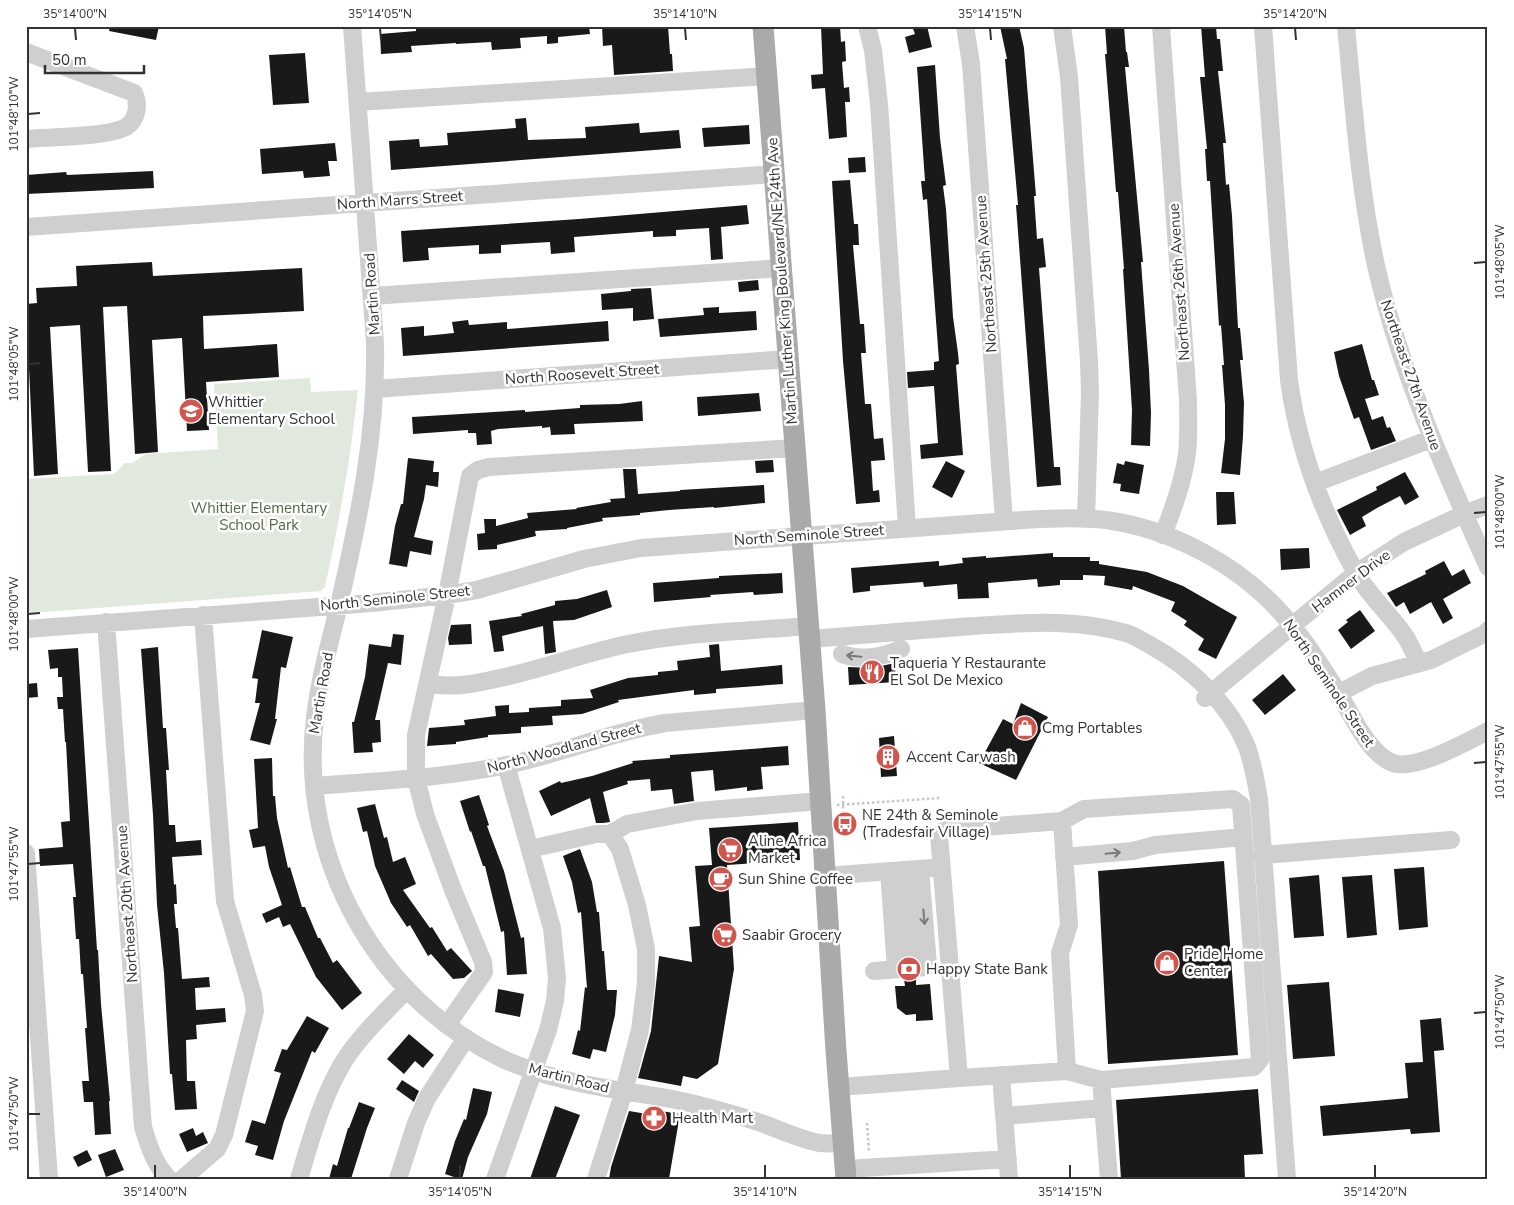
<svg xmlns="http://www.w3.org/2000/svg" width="1514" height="1205" viewBox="0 0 1514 1205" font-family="'Nunito Sans',sans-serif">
	<rect width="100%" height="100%" fill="#fff"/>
	<!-- green -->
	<path fill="#e1e8dd" d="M310 378 311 392 358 390C351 457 339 522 325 587L321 591 31 613 26 610V479L114 474 125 463H132L146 454 218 449 214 384Z"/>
	<!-- building -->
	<path fill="#191919" d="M110 26H159L156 40 109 31Z
		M472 26H589L590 34 558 37V43L547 44V36L520 38 521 48 492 50 491 42 456 44V43L411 46 412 52 381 54 380 34 416 31V29Z
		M602 26H668L670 54H672L673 71 614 75 612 45 603 46Z
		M821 26H840L841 42 845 41 846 61 842 62 844 88 849 87 850 102H845L847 137 829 139 825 88 812 89 811 75 823 74Z
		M912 26H927L932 47 909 53 905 37 915 34Z
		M1000 26H1019L1024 48 1036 196H1034L1037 239 1043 238 1046 267 1039 268 1054 467H1060L1061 485 1037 487 1016 205H1018L1005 59H1007Z
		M1105 26H1124L1126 52H1127L1129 67H1125L1143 262H1141L1149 370 1151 413 1150 446 1131 445 1132 410 1123 269H1124L1118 192H1116L1105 54H1107Z
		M1201 26H1216L1217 39H1220L1223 71H1218L1226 143H1223L1226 185 1229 184 1232 216 1238 328H1240L1243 360H1240L1244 403 1243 436 1240 475 1221 473 1225 439V405L1222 365H1224L1221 325 1219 326 1210 181H1207L1205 149H1207L1200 77H1205Z
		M305 53 309 103 273 105 269 55Z
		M935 65 940 138 946 185 943 186 946 209 953 317 958 353 959 364 956 365 963 455 921 459 920 445 938 443 934 386 908 388 907 372 934 370V362L939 361 927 199 923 200 921 181H925L917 67Z
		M526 118 528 140 586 138 585 127 639 123 640 133 679 130 681 148 391 170 389 141 419 139 420 147 448 145 447 133 516 128 515 119Z
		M749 125 750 144 704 147 702 128Z
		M335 143 337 161H328L330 176 304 178 303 171 262 174 260 149Z
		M865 157 866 172 849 173 848 158Z
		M153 171 154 188 26 194V175L66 172 67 175Z
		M850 180 854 224H858L859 245H853L860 324H864L866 353H861L865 404H871L874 439 883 438 885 460 871 461 873 491 879 490 880 502 856 504 843 361 832 181Z
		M747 205 749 224 721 227 723 259 711 260 709 228 676 230V236L653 237V231L574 237 575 252 551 254 550 242 501 245V253L479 254V245L428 248 429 260 403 262 401 231 579 219Z
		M152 262 153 276 302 268 304 311 203 316 204 349 277 344 279 377 206 382 209 430 187 431 182 338 152 340 158 452 135 454 127 306 103 307 111 471 88 472 80 325 50 327 58 474 34 476 26 304 37 303 36 288 77 286 76 266Z
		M758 280 759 290 739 292 738 282Z
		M651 288 654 319 633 321V308L602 310 601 294 631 291V289Z
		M719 307V313L756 311 757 330 660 337 658 319 704 315 703 308Z
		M468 320 469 325 507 322V329L608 321 609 341 403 356 401 328 424 326V336L454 333 452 322Z
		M1362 344 1372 380H1374L1379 395 1365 399 1372 420 1383 416 1387 428 1390 427 1396 441 1371 450 1359 417 1354 419 1339 376 1334 352Z
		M759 393 761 411 698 416 697 397Z
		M642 401 643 421 574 424 575 434 551 435 550 427 542 428V426L498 429 491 431 492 444 477 445 476 433H468V430L413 434 412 417 525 410V412L580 408V405L619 404Z
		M408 458 434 461 433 472H439L438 487 426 485 424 499 414 537 433 541 431 555 410 551 407 567 389 564 395 526 401 504H403Z
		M773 460 774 472 756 473 755 461Z
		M946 461 965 471 952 498 932 487Z
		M1125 461 1144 465 1139 494 1120 491 1121 484 1113 483 1117 463 1124 465Z
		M623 469H636L638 494 680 491V490L764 485 765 503 714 508V507L669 510 640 513V515L602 518 603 521 567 528V529L535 531 536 536 497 545V549L478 550 477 534 485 533 484 519H496V526L528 518 527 513 577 509 576 508 611 502 610 499 625 498Z
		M1405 472 1419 497 1405 505 1400 496 1377 508 1362 517 1366 526 1350 535 1337 510 1377 490 1376 487Z
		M1216 492H1234L1236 524 1217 525Z
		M1309 548 1310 568 1281 570 1280 549Z
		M1053 553V557H1090V561H1099V564L1147 572 1183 586 1237 617 1216 659 1198 650 1204 639 1184 625 1187 621 1171 611 1175 602 1133 586 1132 590 1104 585 1105 576 1083 575V580H1060V585L1038 587 1037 579 988 583 989 598 958 599 957 584 924 587 923 582 870 586V591L853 593 851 568 939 561V566L963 563 962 558 986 556V558Z
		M1444 561 1452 576 1464 569 1471 583 1443 599 1453 618 1443 624 1431 602 1410 614 1404 602 1396 607 1387 593 1426 574 1425 571Z
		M782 573 783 593 754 595 753 592 710 595 711 597 654 602 653 583 719 578V576Z
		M607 590 612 607 574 620 553 621 556 652 545 654 543 626 502 636 504 651 494 652 489 621 522 616 521 614 555 605V601L577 599Z
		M1360 610 1375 631 1351 649 1338 630 1348 622 1346 620Z
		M471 624 472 644 449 645 448 638 451 625Z
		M262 630 293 637 286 668 281 667 275 719H277L270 745 250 740 260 703H255L258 679 252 678Z
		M393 634 404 635 401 665 388 663 375 720H380L381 742 372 743 373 752 354 753 352 722H354L365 677 369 644 391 647Z
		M719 644 721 671 782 665 783 684 716 689V693L694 695V690L618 700 619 702 582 714 552 716 553 725 521 727V733L488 735V737L456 742V744L427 746 429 728 465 725 464 720 496 716 495 706 509 705V713L529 712V708L561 706V700L593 698 590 690 628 678 658 675V672L678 670 677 661 710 657 709 645Z
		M158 647 163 728H166L169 770H166L169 825H175L176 842 201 840 202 855 172 857 174 885 176 884 177 904H174L176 928H178L182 979 209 977 210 987 195 988 196 1010 225 1008 226 1022 196 1025 197 1039 186 1040 187 1081H195L197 1109 175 1110 172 1074H170L164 973 157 905 153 815 141 649Z
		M78 648 97 950H98L101 1004 110 1101H109L111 1134 95 1135 93 1102H84L82 1081H89L85 1028H87L83 974H81L79 939H76L73 897H76L73 864 40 866 39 849 63 847 61 822 70 821 66 742H65L63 709H58L57 697H63L62 677H58V668L50 669 48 650Z
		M895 663 896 682 849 685 848 667 872 668Z
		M1283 674 1296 690 1265 715 1252 700Z
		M37 683 38 697 26 698V684Z
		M1021 703 1048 717 1016 780 979 763 1003 719 1013 724Z
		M894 736 897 776 881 777 879 738Z
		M788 746 789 765 761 767 763 789 747 791V787L715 791 713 770 691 772 694 801 674 804 672 789 651 791 650 779 627 781 628 784 603 792 610 822 603 823H596L590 798 551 816 539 791 560 781 561 783 592 776 633 763 632 761 670 758V755L699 753Z
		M272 758 273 796H275L277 818 288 868 290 867 302 907H305L318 938H320L333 963 337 960 362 993 342 1010 316 977 290 924 283 927 279 917 266 923 262 914 282 905 269 867 265 846 253 848 249 830 258 828 254 759Z
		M479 795 489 825 487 826 504 871 521 938 524 937 527 974 507 975 504 931 501 932 485 866H483L471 831 470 832 460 801Z
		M375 804 384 838 387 837 393 862 405 857 416 884 403 890 430 928 432 927 447 951 451 948 472 971 464 978 453 979 431 954 428 956 410 925 407 927 391 903 375 866 367 831 363 832 357 808Z
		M798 822 800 860 727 865 734 969 718 1064 697 1079 683 1076 681 1086 638 1078 651 1031 659 956 692 962 689 927 700 926 695 866 712 865 709 828Z
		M580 849 592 882 597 912H599L602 951H604L607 990H617L615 1015 606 1052 593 1049 590 1059 572 1054 578 1030 580 1031 585 987 587 988 581 912 578 913 572 882 563 856Z
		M1224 861 1238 1055 1108 1064 1098 871Z
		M1424 867 1428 927 1399 930 1394 869Z
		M1319 875 1324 936 1294 938 1289 878Z
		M1372 875 1377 935 1347 938 1342 877Z
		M916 978V985L930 984 933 1020 916 1021V1014L906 1015 897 1008 895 986H905L904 979Z
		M1329 982 1335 1056 1293 1059 1287 985Z
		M498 989 524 994 520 1017 495 1012Z
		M307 1016 329 1028 315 1053 312 1051 284 1121 273 1160 255 1155 258 1146 245 1142 252 1120 265 1124 281 1073 274 1071 282 1049 287 1050Z
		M1441 1018 1444 1050 1434 1051 1440 1132 1411 1134 1410 1129 1323 1136 1320 1106 1408 1098 1405 1063 1423 1062 1420 1020Z
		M409 1034 434 1055 423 1068 415 1061 404 1074 387 1059Z
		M402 1080 419 1091 414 1102 396 1089Z
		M473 1088 492 1092 487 1114 468 1157 462 1179H460L445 1174 455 1141 464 1119 466 1120Z
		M1258 1089 1263 1154 1244 1155 1245 1179H1121L1116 1100Z
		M359 1102 375 1108 367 1128 351 1179H329L333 1164 337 1166 348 1128H349Z
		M555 1106 580 1115 555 1179H530Z
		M648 1109 680 1114 669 1179H609L611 1167 629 1111 647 1114Z
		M193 1128 196 1136 203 1132 208 1143 187 1152 179 1134Z
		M115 1149 124 1170 106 1177 98 1155Z
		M87 1150 92 1160 78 1167 73 1157Z"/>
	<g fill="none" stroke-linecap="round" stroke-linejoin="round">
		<!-- path -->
		<path stroke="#c6c6c6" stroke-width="2.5" stroke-dasharray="2.5 2.5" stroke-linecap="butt" d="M843 796V814
			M837 805 940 798
			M867 1123 869 1152"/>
		<!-- minor -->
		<path stroke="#cfcfcf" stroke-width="18" d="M352 26 375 343C377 434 359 517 339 605 330 642 319 680 315 718 298 857 376 999 503 1059 549 1080 599 1087 648 1095 684 1100 720 1110 755 1121 775 1127 800 1140 820 1143 828 1144 836 1143 843 1143
			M867 26 873 50 879 104 907 528
			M965 26 971 64 1004 521
			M1062 26 1069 77 1089 361 1090 393 1086 519
			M1161 26 1188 400C1188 417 1189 436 1187 454 1183 482 1173 509 1163 535
			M1263 26 1289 380C1298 447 1323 514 1356 573 1370 597 1392 616 1407 639 1411 647 1415 655 1419 663
			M1346 26C1354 108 1359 190 1377 270 1401 373 1445 471 1488 567
			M26 52 134 93C139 104 138 119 126 127 108 137 49 137 26 139
			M358 102 767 76
			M26 227 774 174
			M372 296 782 268
			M375 389 788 359
			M1315 483 1431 439
			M106 622 143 1127C149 1146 154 1164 169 1179
			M26 629 372 603 447 595 477 590 584 559 641 548 1023 520C1051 518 1079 517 1106 520 1172 529 1239 565 1283 615 1304 638 1321 666 1338 692 1351 713 1368 754 1393 763 1416 771 1466 742 1488 731
			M810 639C864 635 918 630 972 626 1024 623 1075 618 1126 633 1134 635 1142 641 1150 645 1190 667 1229 703 1247 747 1253 764 1256 781 1259 799L1287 1179
			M842 654C860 661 883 657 901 649
			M429 684C455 688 474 684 500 678 543 669 584 653 628 644 687 632 748 631 809 626
			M1339 693 1372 676 1431 660 1486 633 1488 630
			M1205 698 1356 573 1404 542 1464 514 1488 505
			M314 786C378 781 444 778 507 765 560 754 611 732 665 723L815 710
			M1233 799 1241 805 1260 1060 1254 1067 1101 1080 1067 1071 959 1078 939 835 944 830 1062 821 1084 809Z
			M1062 821 1069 925 1060 953 1067 1071
			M610 834 627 824 697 811 821 801
			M530 849 596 834H610L620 849 637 905 646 949V983L640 1030 624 1091 596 1179
			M26 853 49 1179
			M1262 855 1451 840
			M1064 857 1133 851 1155 845 1243 837
			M904 870 911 968
			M889 871 896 969
			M825 876 932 868
			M874 971 926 967 928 965 920 869
			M447 1025 484 972 483 962 453 890 425 814 416 778V735L447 595 470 476 478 470 489 467 795 448
			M1001 1075 1009 1179
			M1101 1080 1109 1179
			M839 1087 959 1078
			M1004 1116 1103 1108
			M846 1169 1008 1159
			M182 1179 217 1149 224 1135 255 1011 253 995 225 901 203 615
			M299 1179C311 1139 322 1097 344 1061 361 1034 386 1012 407 989
			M398 1179 416 1123 427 1098 466 1038
			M495 1179 548 1030 555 1001 557 978 552 928 506 765"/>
		<!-- major -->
		<path stroke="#aaa" stroke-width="21" d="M763 26 815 710 836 1051 846 1179"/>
	</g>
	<!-- one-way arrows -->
	<defs><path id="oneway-shaft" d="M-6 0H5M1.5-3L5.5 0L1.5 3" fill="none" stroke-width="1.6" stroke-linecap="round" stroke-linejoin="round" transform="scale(1.25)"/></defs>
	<g stroke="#797979">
		<use href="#oneway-shaft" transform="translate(854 656) rotate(-175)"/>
		<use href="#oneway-shaft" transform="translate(1113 853) rotate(-5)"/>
		<use href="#oneway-shaft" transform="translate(924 917) rotate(85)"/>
	</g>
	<!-- ticks -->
	<path fill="none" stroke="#323232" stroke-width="2" d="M75 28 76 40M380 28 381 40M685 28 686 40M990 28 991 40M1295 28 1296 40M28 114 40 113M1474 263 1486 262M28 364 40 363M1474 513 1486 512M28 614 40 613M1474 763 1486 762M28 864 40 863M1474 1013 1486 1012M28 1114H40M155 1165V1178M460 1165V1178M765 1165V1178M1070 1165V1178M1375 1165V1178"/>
	<!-- icons -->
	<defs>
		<symbol id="school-disc" viewBox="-11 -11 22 22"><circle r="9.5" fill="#d1544d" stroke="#fff"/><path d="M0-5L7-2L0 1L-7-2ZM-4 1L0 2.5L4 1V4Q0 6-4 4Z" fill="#fff"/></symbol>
		<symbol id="restaurant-disc" viewBox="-11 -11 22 22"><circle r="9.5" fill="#d1544d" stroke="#fff"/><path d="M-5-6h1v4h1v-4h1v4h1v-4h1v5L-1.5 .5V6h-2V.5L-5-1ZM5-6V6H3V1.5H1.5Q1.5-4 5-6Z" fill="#fff"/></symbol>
		<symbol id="shop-disc" viewBox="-11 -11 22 22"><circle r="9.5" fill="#d1544d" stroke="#fff"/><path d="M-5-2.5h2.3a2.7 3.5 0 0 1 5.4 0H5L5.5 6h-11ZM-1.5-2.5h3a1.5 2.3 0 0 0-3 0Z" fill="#fff"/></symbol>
		<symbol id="building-disc" viewBox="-11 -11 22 22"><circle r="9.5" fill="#d1544d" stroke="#fff"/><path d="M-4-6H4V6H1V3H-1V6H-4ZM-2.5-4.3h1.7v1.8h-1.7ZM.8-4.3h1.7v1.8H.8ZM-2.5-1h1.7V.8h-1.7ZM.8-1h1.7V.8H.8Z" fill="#fff"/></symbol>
		<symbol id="bus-disc" viewBox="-11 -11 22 22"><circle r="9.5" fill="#d1544d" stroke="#fff"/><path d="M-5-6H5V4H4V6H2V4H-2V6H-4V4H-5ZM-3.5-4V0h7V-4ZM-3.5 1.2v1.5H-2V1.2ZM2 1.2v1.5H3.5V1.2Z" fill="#fff"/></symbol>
		<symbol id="supermarket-disc" viewBox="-11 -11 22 22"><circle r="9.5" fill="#d1544d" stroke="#fff"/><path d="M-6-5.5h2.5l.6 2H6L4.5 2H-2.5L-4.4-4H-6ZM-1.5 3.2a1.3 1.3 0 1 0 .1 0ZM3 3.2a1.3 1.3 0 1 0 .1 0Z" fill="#fff"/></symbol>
		<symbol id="cafe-disc" viewBox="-11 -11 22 22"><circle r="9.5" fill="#d1544d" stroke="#fff"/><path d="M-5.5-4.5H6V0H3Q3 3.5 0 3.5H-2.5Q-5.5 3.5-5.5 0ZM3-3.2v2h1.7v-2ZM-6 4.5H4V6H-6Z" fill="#fff"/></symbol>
		<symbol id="bank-disc" viewBox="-11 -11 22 22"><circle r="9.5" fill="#d1544d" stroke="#fff"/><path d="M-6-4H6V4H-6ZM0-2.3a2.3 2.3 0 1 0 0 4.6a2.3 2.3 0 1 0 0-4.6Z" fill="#fff"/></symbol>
		<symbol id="pharmacy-disc" viewBox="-11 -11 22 22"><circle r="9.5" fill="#d1544d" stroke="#fff"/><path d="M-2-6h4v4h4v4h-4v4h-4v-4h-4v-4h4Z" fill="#fff"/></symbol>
	</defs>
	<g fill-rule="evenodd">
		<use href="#school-disc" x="177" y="397" width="28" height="28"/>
		<use href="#restaurant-disc" x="858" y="658" width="28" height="28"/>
		<use href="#shop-disc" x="1011" y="714" width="28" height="28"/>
		<use href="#building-disc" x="874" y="743" width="28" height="28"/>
		<use href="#bus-disc" x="831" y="810" width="28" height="28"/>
		<use href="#supermarket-disc" x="716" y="836" width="28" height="28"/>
		<use href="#cafe-disc" x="707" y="865" width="28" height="28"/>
		<use href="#supermarket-disc" x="711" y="921" width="28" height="28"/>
		<use href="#shop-disc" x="1153" y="949" width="28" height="28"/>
		<use href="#bank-disc" x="895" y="955" width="28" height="28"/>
		<use href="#pharmacy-disc" x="640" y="1104" width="28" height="28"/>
	</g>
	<g text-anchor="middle" stroke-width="5" stroke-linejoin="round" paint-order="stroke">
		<!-- street labels -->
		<g font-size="15" fill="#323232" stroke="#fff">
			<text transform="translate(400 200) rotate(-4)" y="5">North Marrs Street</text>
			<text transform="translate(986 274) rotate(-94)" y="5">Northeast 25th Avenue</text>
			<text transform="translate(782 281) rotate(-94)" y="5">Martin Luther King Boulevard/NE 24th Ave</text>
			<text transform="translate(1179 282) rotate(-94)" y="5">Northeast 26th Avenue</text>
			<text transform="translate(372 294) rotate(-94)" y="5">Martin Road</text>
			<text transform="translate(582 374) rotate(-4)" y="5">North Roosevelt Street</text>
			<text transform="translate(1411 375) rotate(71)" y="5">Northeast 27th Avenue</text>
			<text transform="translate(809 535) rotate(-4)" y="5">North Seminole Street</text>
			<text transform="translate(1351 581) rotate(-37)" y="5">Hamner Drive</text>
			<text transform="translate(395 598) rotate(-6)" y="5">North Seminole Street</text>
			<text transform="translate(1329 683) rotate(56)" y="5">North Seminole Street</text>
			<text transform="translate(321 693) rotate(-80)" y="5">Martin Road</text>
			<text transform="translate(564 748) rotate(-15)" y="5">North Woodland Street</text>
			<text transform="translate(127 904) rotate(-94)" y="5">Northeast 20th Avenue</text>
			<text transform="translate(569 1078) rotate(14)" y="5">Martin Road</text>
		</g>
		<!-- poi labels -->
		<g font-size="15" fill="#323232" stroke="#fff" text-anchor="start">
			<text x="208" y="407">Whittier<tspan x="208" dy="17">Elementary School</tspan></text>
			<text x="890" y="668">Taqueria Y Restaurante<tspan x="890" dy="17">El Sol De Mexico</tspan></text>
			<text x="1042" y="733">Cmg Portables</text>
			<text x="906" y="762">Accent Carwash</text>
			<text x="862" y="820">NE 24th &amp; Seminole<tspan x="862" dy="17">(Tradesfair Village)</tspan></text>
			<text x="748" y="846">Aline Africa<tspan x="748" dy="17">Market</tspan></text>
			<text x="738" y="884">Sun Shine Coffee</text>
			<text x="742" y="940">Saabir Grocery</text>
			<text x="1184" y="959">Pride Home<tspan x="1184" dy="17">Center</tspan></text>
			<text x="926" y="974">Happy State Bank</text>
			<text x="672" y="1123">Health Mart</text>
		</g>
		<!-- park labels -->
		<g font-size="15" fill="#516a44" stroke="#fff">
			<text x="259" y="513">Whittier Elementary<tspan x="259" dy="17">School Park</tspan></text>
		</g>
	</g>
	<!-- border -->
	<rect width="1514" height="1205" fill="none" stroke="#ffffff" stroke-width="55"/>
	<!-- scale -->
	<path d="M45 65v8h99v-8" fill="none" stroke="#323232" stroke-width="2.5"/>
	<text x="52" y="65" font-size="15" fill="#323232" stroke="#ffffff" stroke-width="4" paint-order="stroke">50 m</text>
	<rect x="28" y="28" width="1458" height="1150" fill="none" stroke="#323232" stroke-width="2"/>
	<g font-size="12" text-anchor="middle" fill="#323232">
		<text x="75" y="18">35°14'00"N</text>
		<text x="380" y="18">35°14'05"N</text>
		<text x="685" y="18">35°14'10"N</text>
		<text x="990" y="18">35°14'15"N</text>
		<text x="1295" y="18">35°14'20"N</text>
		<text transform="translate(14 114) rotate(-90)" y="4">101°48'10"W</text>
		<text transform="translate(1500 262) rotate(-90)" y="4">101°48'05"W</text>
		<text transform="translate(14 364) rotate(-90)" y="4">101°48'05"W</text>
		<text transform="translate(1500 512) rotate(-90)" y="4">101°48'00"W</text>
		<text transform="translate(14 614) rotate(-90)" y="4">101°48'00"W</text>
		<text transform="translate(1500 762) rotate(-90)" y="4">101°47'55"W</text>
		<text transform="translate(14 864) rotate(-90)" y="4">101°47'55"W</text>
		<text transform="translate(1500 1012) rotate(-90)" y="4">101°47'50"W</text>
		<text transform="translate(14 1114) rotate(-90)" y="4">101°47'50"W</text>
		<text x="155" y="1196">35°14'00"N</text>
		<text x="460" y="1196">35°14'05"N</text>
		<text x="765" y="1196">35°14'10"N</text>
		<text x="1070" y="1196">35°14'15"N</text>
		<text x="1375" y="1196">35°14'20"N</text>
	</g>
</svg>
